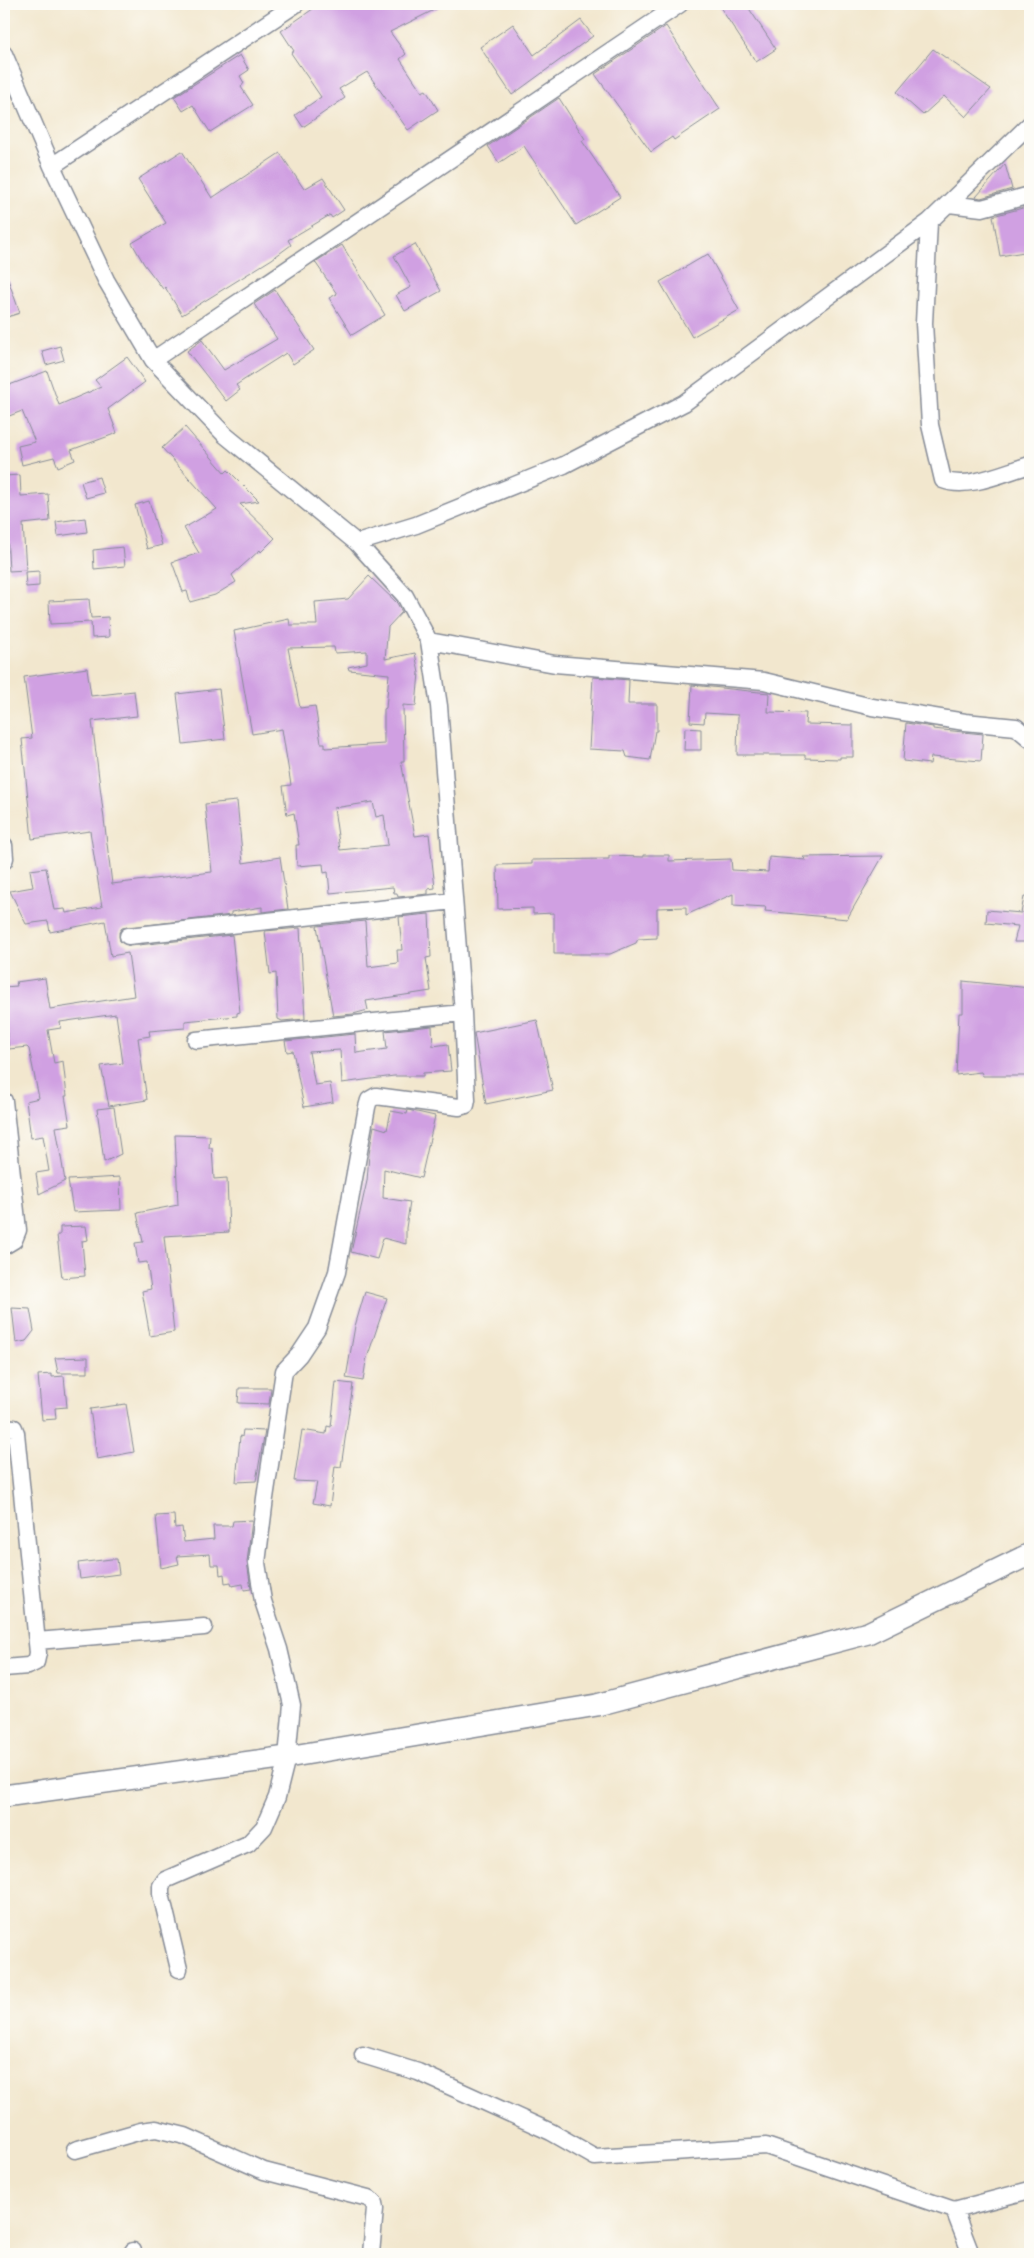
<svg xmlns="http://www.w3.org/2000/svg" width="1034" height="2258" viewBox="0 0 1034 2258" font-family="Dekko,sans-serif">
	<rect width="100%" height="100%" fill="#fdfcf7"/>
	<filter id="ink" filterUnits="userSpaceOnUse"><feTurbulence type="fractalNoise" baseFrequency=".02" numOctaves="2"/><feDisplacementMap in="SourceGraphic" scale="10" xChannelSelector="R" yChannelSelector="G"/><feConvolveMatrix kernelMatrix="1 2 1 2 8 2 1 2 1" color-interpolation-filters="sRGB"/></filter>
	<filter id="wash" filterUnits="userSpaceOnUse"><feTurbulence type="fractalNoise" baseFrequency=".0096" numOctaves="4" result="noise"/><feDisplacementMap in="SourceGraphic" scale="20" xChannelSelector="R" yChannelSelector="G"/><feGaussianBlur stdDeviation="1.12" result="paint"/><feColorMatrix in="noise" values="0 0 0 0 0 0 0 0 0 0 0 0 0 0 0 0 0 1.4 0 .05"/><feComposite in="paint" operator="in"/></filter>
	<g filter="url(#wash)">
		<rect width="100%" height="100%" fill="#f2e7ce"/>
		<g id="blocks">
			<!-- building -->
			<path fill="#d0a0e2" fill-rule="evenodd" d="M320 4H446L390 32 406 54 400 59 422 92 426 90 438 110 408 130 367 72 339 89 345 98 303 127 295 115 321 97 291 53 294 51 281 31Z
				M718 4H746L776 49 756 62Z
				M581 20 593 36 512 95 480 47 513 24 534 55Z
				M666 26 720 109 674 140 672 137 651 152 595 74Z
				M933 49 991 89 966 117 944 96 923 115 897 92Z
				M240 55 249 70 240 76 244 83 241 87 253 105 210 132 193 105 183 111 174 97Z
				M559 98 585 139 582 141 620 197 576 225 524 146 499 163 488 146Z
				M182 151 212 198 280 153 304 189 323 178 344 210 332 218 330 215 288 240 291 245 272 259 182 315 165 287 163 289 144 264 132 243 166 223 138 179Z
				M1005 164 1012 189 981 198 976 197Z
				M1030 206V251L1000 256 993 216Z
				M415 244 441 291 405 311 396 295 411 287 394 256Z
				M342 245 385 315 352 335 329 298 337 294 315 262Z
				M708 254 739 310 692 337 660 282Z
				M4 274H6L20 313 4 318Z
				M275 290 314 350 293 364 286 353 236 385 240 390 226 401 187 351 202 340 224 370 277 339 254 304Z
				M60 346 64 360 46 365 42 351Z
				M127 357 145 382 108 409 117 433 71 450 75 460 58 467 54 457 22 465 18 446 35 442 22 411 4 418V387L47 371 59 405 101 387 95 380Z
				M185 427 225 473 228 470 259 501 240 504 275 538 261 552 260 550 232 575 236 582 215 595 190 602 187 591 183 592 172 562 199 553 184 528 217 509 162 448Z
				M20 475 21 496 48 494 50 521 23 524 26 570 9 571 4 476Z
				M99 477 104 493 86 498 81 482Z
				M149 501 162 545 147 549 135 505Z
				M85 518 87 532 58 536 56 522Z
				M123 547 125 566 94 569 93 550Z
				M39 571V586L26 587 25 572Z
				M369 576 397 603 402 612 388 627 385 659 415 653 419 673 416 706 403 705 404 761H401L415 836 429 834 435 888 428 889V894L398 897 397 893H394L393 887 330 893 328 872 324 873 323 864 297 866 296 845H299L294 813 287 815 283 786 291 785 282 729 252 734 234 631 289 619 290 625H317L315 602 348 599ZM334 647 335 653 367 651V663L348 667 349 670 389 674 386 708 384 709V744L325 748V743H321L315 706 300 708 288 648ZM373 802 376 817 384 815 388 845 340 850 334 808Z
				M89 599 91 618 108 617 109 637 92 638 91 622 50 624 49 601Z
				M87 668 91 696 134 691 137 716 92 721 112 884 212 872 205 804 237 801 243 863 280 857 288 909 262 912V907L231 912V915L122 928 119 932 120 941 129 946 232 935 240 1012 237 1013V1016L185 1021V1028L149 1031 150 1036 138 1038 147 1100 109 1106 101 1066 123 1063 116 1014 60 1022 61 1028 48 1030 54 1063 63 1061 67 1096H65L70 1125 56 1127 65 1181 39 1194 36 1173 49 1171 43 1136 31 1138 26 1101 39 1098 29 1049 27 1047 9 1049 4 1011V987L17 986 16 982 45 978 50 1009 134 996 128 953 111 956 105 921 50 932 48 921 26 924 10 891 33 887 30 870 46 868 54 910 65 909 66 913 102 907 90 831 32 839 22 739 32 738 24 677Z
				M593 677 629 680 628 704H657V731H655L650 760 627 757 625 751 589 749Z
				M692 685 769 693 768 712 806 713 805 724 853 725V757H840V759L805 758V755H737L738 715 705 713 704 723 690 722Z
				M219 689 225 739 183 744 177 694Z
				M906 723 933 727V729L983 734 981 761 931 757 930 764 903 761Z
				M685 728 701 729V750H684Z
				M644 855H669V861L731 859 732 870 768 872 769 857 806 860 803 857 883 856 847 919 765 911 766 907 733 905V894L686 915V907L657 908V938L638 939 636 943 610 954H554V913L533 914V908L498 909 497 865 532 864V860L609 859V856L644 857Z
				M1024 897 1030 898V942H1014L1018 926 986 923 987 910 1021 913Z
				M429 914 431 957 426 958 431 991 366 1001 368 1010 353 1014 333 1016 317 926 365 921 368 967 398 963 397 950H402L399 917Z
				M300 928 305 1019 282 1021 278 1019 276 973 270 974 265 931Z
				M963 981 1030 988V1076H983L981 1072 956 1075 959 1013H963Z
				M537 1020 553 1090 486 1104 474 1033Z
				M432 1026 433 1046 448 1044 451 1071 423 1073V1076H394L342 1083 340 1050 309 1052 315 1085 330 1083 333 1102 304 1107 293 1051 287 1052 285 1041 355 1034 356 1053 387 1049 385 1031Z
				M114 1107 121 1154 104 1162 97 1109Z
				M408 1110 435 1116 421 1178 384 1169 383 1198 410 1202 406 1228V1244L383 1238 377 1259 351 1252 367 1181 369 1154 374 1126 387 1130 391 1111 407 1114Z
				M175 1135 210 1136 209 1148H212L214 1179 227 1178 229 1232 164 1236 174 1332 150 1336 142 1291 151 1289 147 1262 138 1263 135 1243 143 1242 137 1213 178 1205Z
				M120 1177 121 1210 73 1212 68 1180Z
				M86 1226 88 1240 82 1241 85 1276 62 1278 57 1235H60V1227Z
				M365 1292 387 1298 366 1361 363 1381 346 1378 355 1326Z
				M12 1308 30 1309 34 1331 26 1341 16 1343Z
				M88 1357V1373H58L55 1358Z
				M52 1374V1377L64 1376 67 1407 55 1408 56 1419 42 1420 38 1375Z
				M336 1382 353 1384 341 1467 335 1466 330 1506 313 1503 317 1482 294 1481 302 1430 326 1434 327 1426 331 1427Z
				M239 1388H271L269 1404 238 1403Z
				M126 1404 134 1452 97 1459 90 1409Z
				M243 1430 265 1431 256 1481 236 1482 240 1436 242 1437Z
				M174 1515 175 1528 182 1527 184 1542 214 1539 213 1526H232L233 1521 252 1520 247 1562 251 1589 244 1590 243 1584 232 1586 231 1582 225 1583 224 1574 220 1575 219 1565H211L210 1554 177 1556 179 1564 161 1568 156 1516Z
				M111 1559H117L119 1574 80 1579 78 1563Z"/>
		</g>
	</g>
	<g filter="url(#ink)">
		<use href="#blocks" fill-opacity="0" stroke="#868b96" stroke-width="1"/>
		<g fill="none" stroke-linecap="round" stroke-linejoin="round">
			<defs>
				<path id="minor" d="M4 54 52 166 106 280 153 360 225 435 357 543 405 596 429 641 439 706 463 1013 467 1100 466 1105 459 1107 376 1096 369 1100 367 1107 337 1272 317 1328 299 1355 284 1371 265 1498 257 1563 263 1601 279 1649 292 1705 287 1757 277 1797 264 1827 248 1844 165 1880 161 1886V1894L179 1969
					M52 166 296 4
					M949 204 982 208 1030 195
					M929 222 924 323 930 425 943 480C968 490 1005 472 1030 465
					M153 360 680 4
					M357 543 416 525 564 465 684 403 929 222 1030 124
					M429 641 555 664 764 681 872 707 965 722 1016 727 1030 739
					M4 845 5 858 4 861
					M128 936 454 901
					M196 1040 463 1013
					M4 1101 18 1230 14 1240 4 1246
					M4 1427 14 1428 16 1433 38 1653 36 1662 28 1666 4 1668
					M37 1641 204 1627
					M363 2055 418 2072 551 2132 595 2157 766 2146 954 2210 971 2254
					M75 2150 141 2131 156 2129 185 2136 264 2171 368 2198 374 2203 375 2209 371 2254
					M954 2210 1030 2190
					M133 2251 134 2254"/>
				<path id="tertiary" d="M4 1796 287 1757 597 1705 868 1633 1030 1554"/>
			</defs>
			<!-- minor casing -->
			<use href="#minor" stroke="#868b96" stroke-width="19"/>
			<!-- tertiary casing -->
			<use href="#tertiary" stroke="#868b96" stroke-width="24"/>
			<!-- minor -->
			<use href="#minor" stroke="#fff" stroke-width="16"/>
			<!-- tertiary -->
			<use href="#tertiary" stroke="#fff" stroke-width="21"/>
		</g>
	</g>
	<!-- margin -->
	<rect width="1034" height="2258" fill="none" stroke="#fdfcf7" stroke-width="20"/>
</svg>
